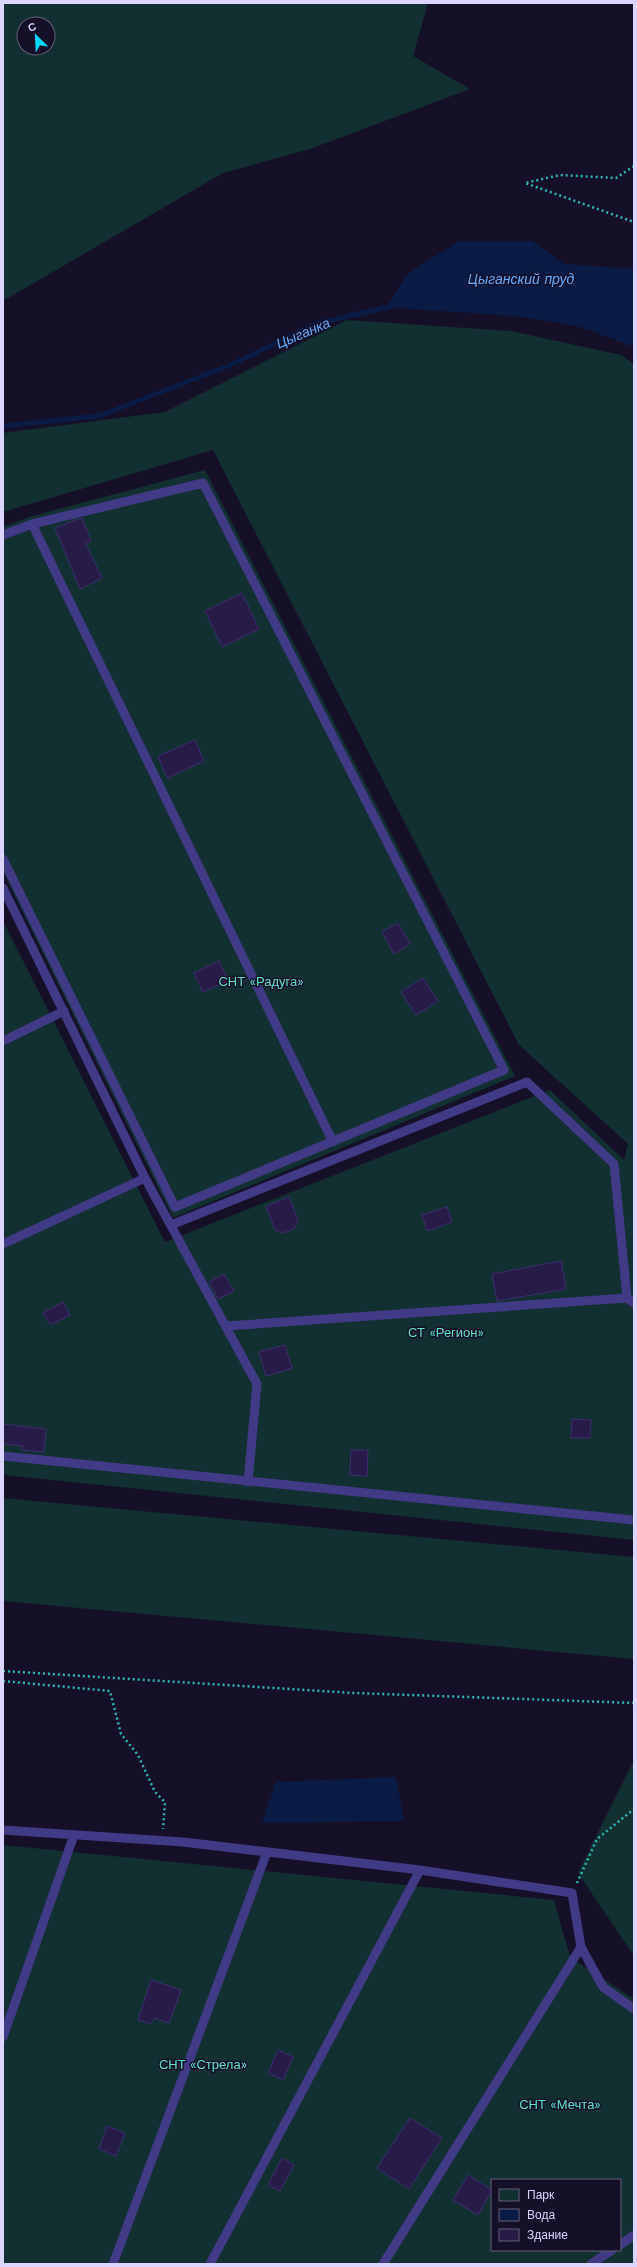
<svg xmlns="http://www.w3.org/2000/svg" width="637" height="2267" viewBox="0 0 637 2267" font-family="'Work Sans',sans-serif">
	<rect width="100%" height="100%" fill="#150f27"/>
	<!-- green -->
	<path fill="#123031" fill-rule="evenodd" d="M3 3H428L413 56 470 89 310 149 223 173 3 301ZM24 24H48V48H24Z
		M347 320 511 331 621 355 634 364V1540L3 1475V921L165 1242 550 1090 624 1160 628 1144 519 1045 213 450 3 512V433L165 412Z
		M205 470 515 1076 173 1218 3 872V527L29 517Z
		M3 1498 634 1557V1659L3 1601Z
		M634 1760V1956L578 1873Z
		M3 1845 554 1900 570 1957 634 1999V2264H3ZM492 2180H620V2250H492Z"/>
	<!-- water -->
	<path fill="#0a1c45" d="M459 241H532L564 264 634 269V347C613 340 592 329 570 325 510 312 448 313 387 307L407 274Z
		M396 1777 404 1821 262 1823 276 1782Z"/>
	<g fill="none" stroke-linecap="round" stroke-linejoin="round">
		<!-- stream -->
		<path stroke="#0a1c45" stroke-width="5" d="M3 426 99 416 228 366 318 323 393 306"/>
	</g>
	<!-- building -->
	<path fill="#271b48" stroke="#3f2d74" d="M82 518 91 541 85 543 102 578 80 589 55 528Z
		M242 593 259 629 222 647 205 611Z
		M195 740 204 761 167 778 158 756Z
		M398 923 410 944 394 954 382 932Z
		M219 961 228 981 203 992 194 973Z
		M423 978 438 1001 416 1015 401 992Z
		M289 1197 298 1220 295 1228 283 1233 275 1230 266 1206Z
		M447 1207 452 1222 427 1231 422 1215Z
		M561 1261 566 1289 497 1301 492 1274Z
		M224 1274 234 1291 218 1299 209 1282Z
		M63 1302 70 1315 50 1325 43 1313Z
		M285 1345 292 1368 266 1376 259 1352Z
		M572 1419 591 1420 590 1438H571Z
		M3 1424 46 1429 44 1452 22 1450 23 1446 3 1444Z
		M351 1450H368L367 1476 350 1475Z
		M151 1980 181 1990 169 2023 154 2018 151 2024 138 2020Z
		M278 2050 293 2057 283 2080 268 2073Z
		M410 2118 442 2138 409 2189 377 2168Z
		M107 2126 125 2133 116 2156 99 2149Z
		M282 2158 294 2165 280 2191 268 2185Z
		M468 2175 492 2190 478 2215 453 2200Z"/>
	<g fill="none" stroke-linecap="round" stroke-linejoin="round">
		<!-- path -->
		<path stroke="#2eb9b9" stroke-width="2.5" stroke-dasharray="2 3" stroke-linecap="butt" d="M634 166 616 178 560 175 525 183 634 222
			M3 1671 354 1693 634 1703
			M3 1681 110 1691 121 1734 138 1755 155 1792 165 1802 163 1829
			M577 1883 597 1839 634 1809"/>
		<!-- lane -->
		<path stroke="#413a86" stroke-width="9" d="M32 524 333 1142
			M3 535 32 524 203 483 504 1070 175 1207 3 859
			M3 888 145 1178
			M3 1041 64 1011
			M171 1225 527 1082 614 1164 627 1298
			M3 1244 145 1178 257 1384 248 1482
			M226 1326 627 1298 634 1303
			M3 1456 634 1520
			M3 1830 183 1842 420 1870 572 1893 581 1947 603 1987 634 2009
			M3 2037 74 1835
			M620 2245 634 2235
			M113 2264 267 1852
			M210 2264 420 1870
			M383 2264 581 1947
			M591 2264 612 2250"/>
	</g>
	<g text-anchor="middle" stroke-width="3" stroke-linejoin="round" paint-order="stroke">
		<!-- park labels -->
		<g font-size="13" fill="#5fe1c8" stroke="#150f27">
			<text x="261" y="986">СНТ «Радуга»</text>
			<text x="446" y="1337">СТ «Регион»</text>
			<text x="203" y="2069">СНТ «Стрела»</text>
			<text x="560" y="2109">СНТ «Мечта»</text>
		</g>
		<!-- water labels -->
		<g font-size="14" font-style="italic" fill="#63adff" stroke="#150f27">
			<text x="521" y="284">Цыганский пруд</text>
			<text transform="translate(303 333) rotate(-23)" y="5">Цыганка</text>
		</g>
	</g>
	<!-- border -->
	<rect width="637" height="2267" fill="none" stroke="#dcd5ff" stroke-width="8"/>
	<!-- legend -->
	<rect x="491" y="2179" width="130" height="72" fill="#150f27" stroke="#655e7d"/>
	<rect x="499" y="2189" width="20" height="12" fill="#123031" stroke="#655e7d"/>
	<text x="527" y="2199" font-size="12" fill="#dcd5ff">Парк</text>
	<rect x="499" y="2209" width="20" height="12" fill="#0a1c45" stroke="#655e7d"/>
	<text x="527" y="2219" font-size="12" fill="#dcd5ff">Вода</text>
	<rect x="499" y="2229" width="20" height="12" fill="#271b48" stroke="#655e7d"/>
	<text x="527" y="2239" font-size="12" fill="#dcd5ff">Здание</text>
	<!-- north arrow -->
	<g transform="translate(36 36) rotate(336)"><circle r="19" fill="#150f27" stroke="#655e7d"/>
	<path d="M0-3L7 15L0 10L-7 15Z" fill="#01d6ff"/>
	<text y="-6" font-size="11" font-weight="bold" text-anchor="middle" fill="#dcd5ff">С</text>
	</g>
</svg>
